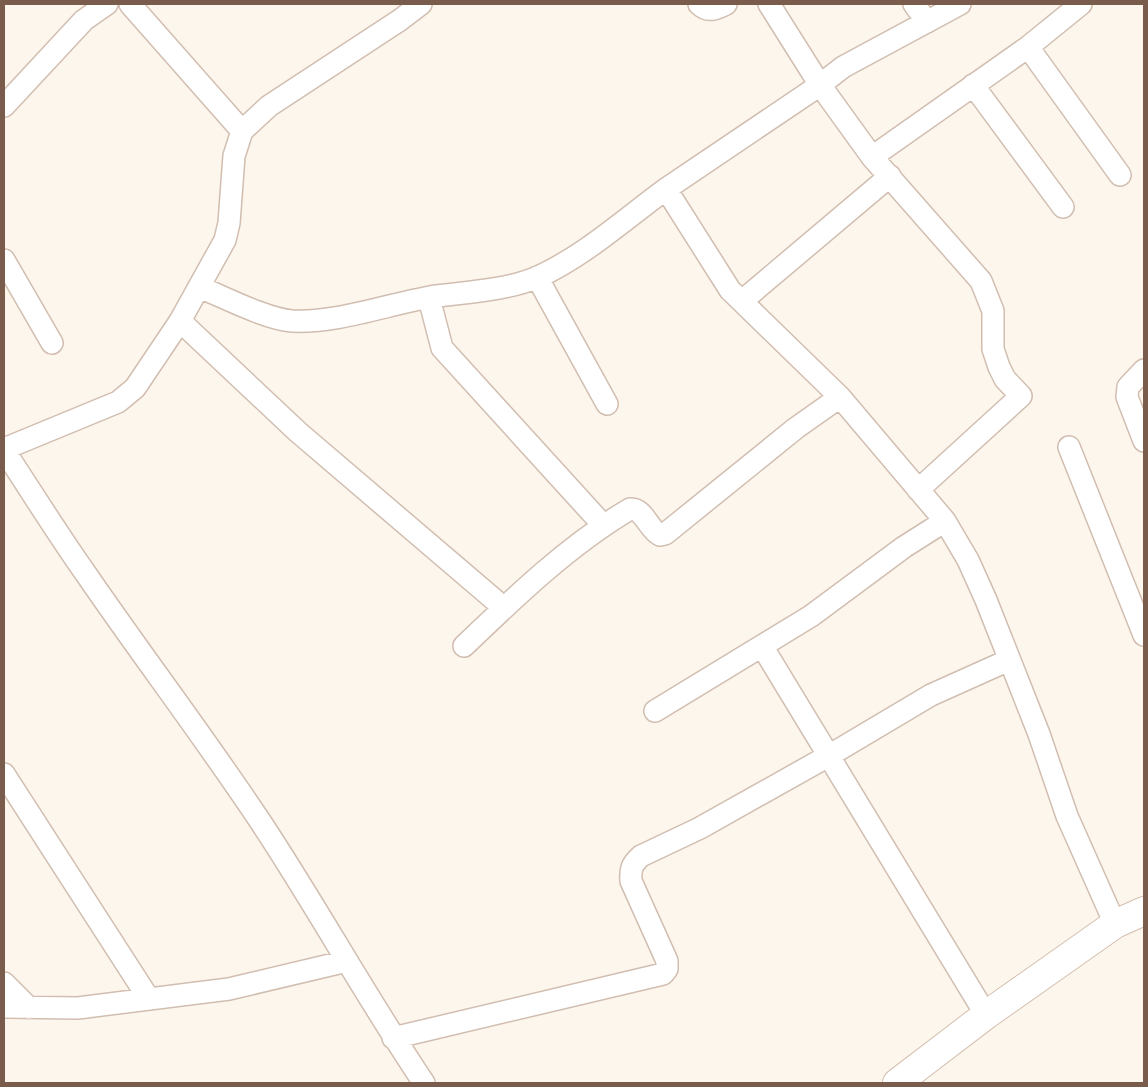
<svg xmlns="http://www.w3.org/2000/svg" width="1148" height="1087" viewBox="0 0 1148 1087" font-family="Raleway,sans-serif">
	<rect width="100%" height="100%" fill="#fdf6ec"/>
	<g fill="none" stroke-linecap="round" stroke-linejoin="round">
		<defs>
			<path id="minor" d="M130 4 242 131
				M699 4C708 13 716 9 726 4
				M769 4 820 85 872 157 981 281 993 311V349L999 367 1005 379 1021 396 918 490
				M914 4 927 22
				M1028 47 1120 175
				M973 85 1063 207
				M4 106 84 20 107 4
				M872 157 1028 47 1081 4
				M666 189 820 85 843 67 960 4
				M4 260 52 343
				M537 277 607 404
				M199 287C224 297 266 319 292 321 338 323 385 305 430 297 465 292 505 291 538 277 584 256 625 219 666 189L730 290 840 397 945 521 968 560 986 600 1039 734 1067 816 1115 924
				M429 298 442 348 603 525
				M742 301 890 176
				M180 321 298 432 504 608
				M1144 370 1128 387 1127 397 1144 441
				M1069 447 1144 635
				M4 449 118 402 135 388 180 321 225 240 229 223 234 156 242 131 269 106 400 20 421 4
				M4 450C31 491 57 533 86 574 143 657 204 737 260 821 317 907 366 997 424 1083
				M464 646C515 597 569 545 630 509 644 508 648 529 660 535L665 534 796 428 840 397
				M762 646 986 1015
				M655 711 811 616 904 547 945 521
				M4 774 149 999
				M4 983 29 1008
				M4 1007 78 1008 229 989 347 961
				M393 1038 663 974 667 969V961L631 881C630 869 632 864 641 856L700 828 830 755 931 695 1009 660"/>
			<path id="secondary" d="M897 1083 986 1015 1115 924 1144 911"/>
		</defs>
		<!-- minor casing -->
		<use href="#minor" stroke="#d1beb0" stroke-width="24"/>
		<!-- secondary casing -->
		<use href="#secondary" stroke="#d6c0b0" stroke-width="30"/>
		<!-- minor -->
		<use href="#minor" stroke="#fff" stroke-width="21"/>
		<!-- secondary -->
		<use href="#secondary" stroke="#fff" stroke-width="28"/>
	</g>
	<!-- border -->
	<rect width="1148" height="1087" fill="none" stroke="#7a5c4d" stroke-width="10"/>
</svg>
